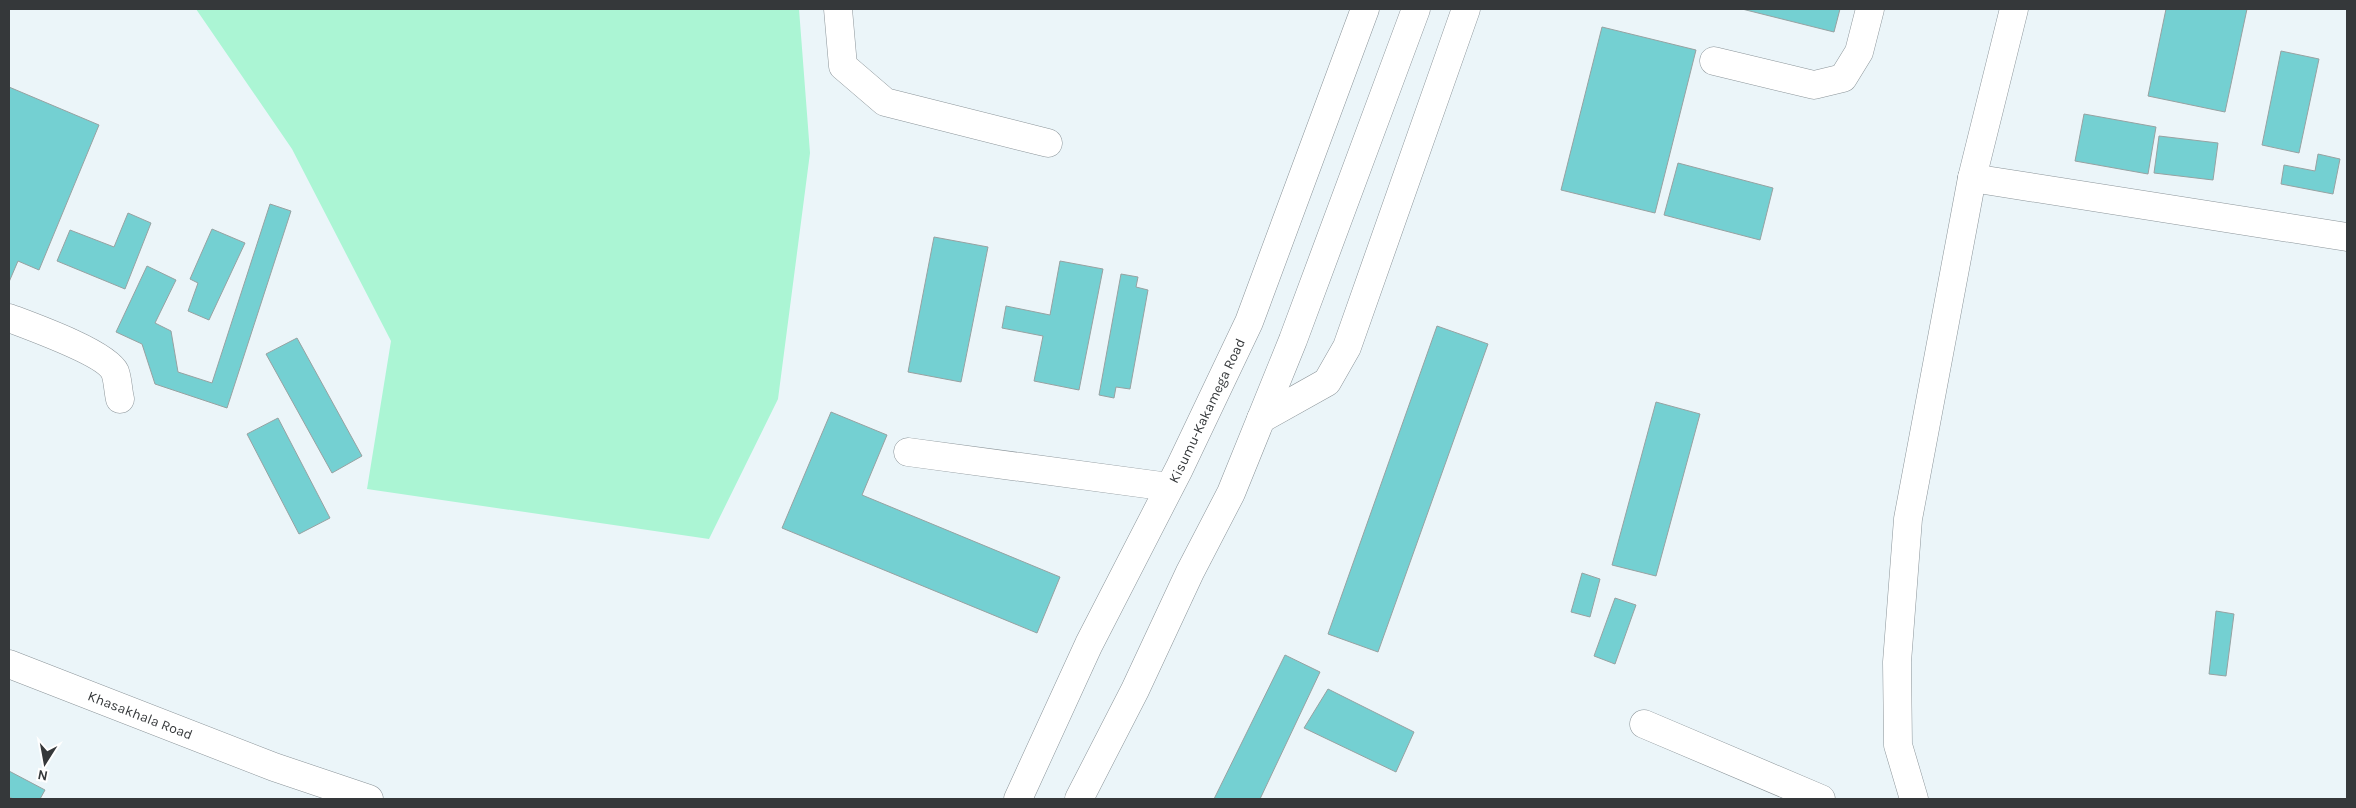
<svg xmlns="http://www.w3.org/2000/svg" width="2356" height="808" viewBox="0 0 2356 808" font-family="Karla,sans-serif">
	<rect width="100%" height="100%" fill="#ebf5f9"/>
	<!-- green -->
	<path fill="#abf5d4" d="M196 9H799L810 153 778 399 709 539 367 489 391 341 292 149Z"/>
	<!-- building -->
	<path fill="#74d0d2" stroke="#97a2a2" d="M1742 9H1840L1834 32Z
		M2166 9H2247L2225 112 2148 96Z
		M1602 27 1696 50 1655 213 1561 190Z
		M2281 51 2319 59 2299 153 2262 145Z
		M9 87 99 125 39 270 18 261 9 282Z
		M2084 114 2156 127 2148 174 2075 161Z
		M2159 136 2218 143 2213 180 2154 173Z
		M2318 154 2340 159 2333 194 2281 184 2284 165 2315 171Z
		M1678 163 1773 188 1760 240 1664 215Z
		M270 204 291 211 227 408 155 384 142 344 116 332 147 266 176 280 155 323 171 331 178 372 212 383Z
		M128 213 151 223 125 289 57 261 70 230 114 247Z
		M212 229 245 243 209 320 188 311 198 283 190 279Z
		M934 237 988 247 961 382 908 372Z
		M1060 261 1103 269 1079 390 1034 381 1043 336 1002 328 1006 306 1050 315Z
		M1121 274 1138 277 1136 287 1148 290 1130 389 1116 387 1114 398 1099 395Z
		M1437 326 1488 344 1378 652 1328 634Z
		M297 338 362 456 332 473 266 354Z
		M1656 402 1700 414 1656 576 1612 565Z
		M831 412 887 435 862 495 1060 577 1037 633 782 528Z
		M278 418 330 518 299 534 247 434Z
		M1582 573 1600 579 1590 617 1571 612Z
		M1615 598 1636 605 1615 664 1594 656Z
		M2216 611 2234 614 2226 676 2209 674Z
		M1285 655 1320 672 1260 799H1214Z
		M1328 689 1414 732 1396 772 1304 728Z
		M9 771 45 790 40 799H13L9 797Z"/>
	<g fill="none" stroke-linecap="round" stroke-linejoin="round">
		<defs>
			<g id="minor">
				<path d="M838 9 843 66 885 102 1048 143"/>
				<path d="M1714 61 1814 85 1843 78 1859 52 1870 9"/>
				<path d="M1972 178 2347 237"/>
				<path d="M9 318C30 326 106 353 115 372 118 380 118 391 120 399"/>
				<path d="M1261 419 1327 382 1347 347 1466 9"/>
				<path d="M908 452 1169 487"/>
				<path id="s1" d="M9 664 274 767 369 799"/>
				<path d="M1644 724 1821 799"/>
				<path d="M1914 799 1898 745 1897 662 1908 519 1972 178 2014 9"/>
			</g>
			<g id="highway">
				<path id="s2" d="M1018 799 1089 644 1179 469 1249 322 1365 9"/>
				<path d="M1079 799 1135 690 1190 572 1231 493 1293 340 1416 9"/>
			</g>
		</defs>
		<!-- minor casing -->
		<use href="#minor" stroke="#8b9499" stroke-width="29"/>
		<!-- highway casing -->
		<use href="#highway" stroke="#8b9499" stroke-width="29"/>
		<!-- minor -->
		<use href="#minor" stroke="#fff" stroke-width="28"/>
		<!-- highway -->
		<use href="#highway" stroke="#fff" stroke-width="28"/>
	</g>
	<g text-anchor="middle" stroke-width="5" stroke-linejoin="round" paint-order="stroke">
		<!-- street labels -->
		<g font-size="14" fill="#35383a" stroke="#fff">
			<text dy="5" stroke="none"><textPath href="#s2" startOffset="432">Kisumu-Kakamega Road</textPath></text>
			<text dy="5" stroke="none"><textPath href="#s1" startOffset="141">Khasakhala Road</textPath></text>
		</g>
	</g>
	<!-- border -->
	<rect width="2356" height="808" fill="none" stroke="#35383a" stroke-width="20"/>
	<!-- north arrow -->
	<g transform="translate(45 763) rotate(191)" stroke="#ffffff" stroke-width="4" paint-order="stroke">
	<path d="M0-4L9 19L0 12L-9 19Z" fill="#35383a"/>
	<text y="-8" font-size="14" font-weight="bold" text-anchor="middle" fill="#35383a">N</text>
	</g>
</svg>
